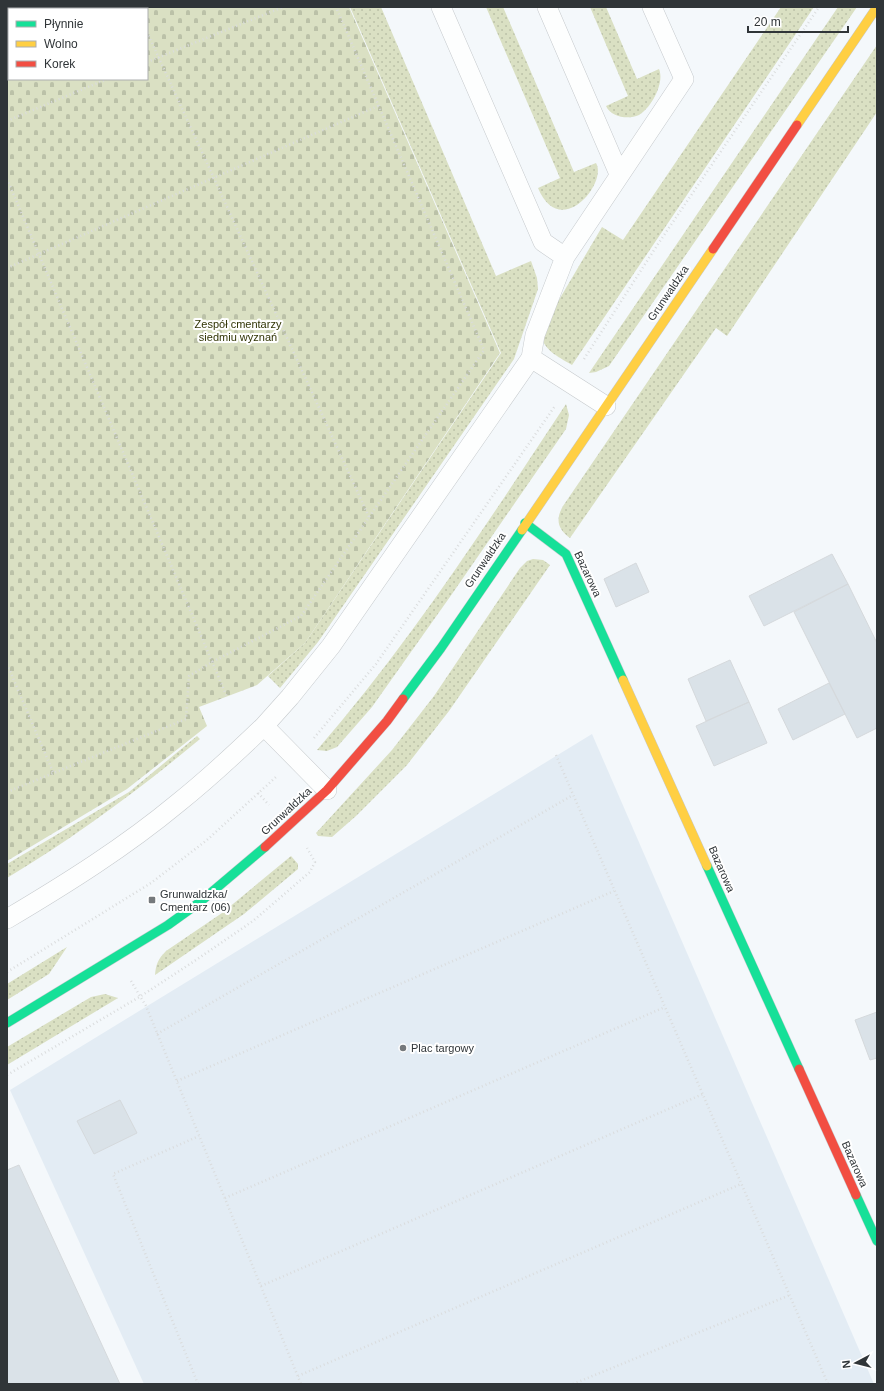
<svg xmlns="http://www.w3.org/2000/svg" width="884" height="1391" viewBox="0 0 884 1391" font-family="Helvetica,sans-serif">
	<defs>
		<pattern id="grass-dots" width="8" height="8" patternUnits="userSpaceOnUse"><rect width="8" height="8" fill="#dae0c3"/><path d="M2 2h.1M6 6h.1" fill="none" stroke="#bbc1a8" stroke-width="1.8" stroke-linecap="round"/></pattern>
		<pattern id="cemetery-stones" width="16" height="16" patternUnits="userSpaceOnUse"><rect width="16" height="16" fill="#dae0c3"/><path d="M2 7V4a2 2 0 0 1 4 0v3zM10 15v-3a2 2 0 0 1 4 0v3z" fill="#bbc1a8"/></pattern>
	</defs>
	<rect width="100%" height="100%" fill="#f4f8fb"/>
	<!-- built -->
	<path fill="#e3ecf4" d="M592 734 874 1384H144L10 1090Z"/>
	<!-- grass -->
	<path fill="url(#grass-dots)" d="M350 7H381L496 276 531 261 537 278 538 289 514 359 318 642 280 688 268 676 305 643 501 353Z
		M486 7H503L574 172 596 163C608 183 560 241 538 188L560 178Z
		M590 7H606L637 79 659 69C665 83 651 108 639 115 628 120 611 117 606 106L628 96Z
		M781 7H814L572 365C557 356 543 350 540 332L602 227 623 240Z
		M838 7H857L609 366 596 372 589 373Z
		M877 45V112L727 336 716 328 570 538C558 529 555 520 563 506Z
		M566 404 569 415 566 429 452 594 372 707 337 747 327 751 317 750C410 643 488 522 566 404Z
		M533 559 543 560 550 565 449 711 407 765 356 816 332 837 318 836 316 833 392 750 434 696 520 568 527 561Z
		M197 736 200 739C139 790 75 837 7 878V864L129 792Z
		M291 856 298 864V869L244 914 155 975C156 964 158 959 166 951L222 913Z
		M67 947 49 974 7 1000V984Z
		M105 994 118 998 7 1065V1047L91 997Z"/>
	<!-- cemetery -->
	<path fill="url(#cemetery-stones)" fill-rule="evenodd" d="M7 7H349L500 353 305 643 257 685 199 707 207 726 127 789 7 861ZM9 9H147V79H9Z"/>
	<!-- building -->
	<path fill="#dae2e8" stroke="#d5d9dc" d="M832 554 848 584 764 626 749 596Z
		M636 563 649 592 616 607 604 579Z
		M848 584 877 643V728L857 738 794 612Z
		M730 660 749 702 706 721 688 679Z
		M829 683 845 714 793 740 778 709Z
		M749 702 767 743 714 766 696 726Z
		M877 1012V1058L870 1060 855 1020Z
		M120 1100 137 1133 94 1154 77 1121Z
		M19 1165 120 1384H7V1170Z"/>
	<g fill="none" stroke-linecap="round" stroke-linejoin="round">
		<defs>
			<path id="lane" d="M441 7 543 242 565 257
				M547 7 619 174
				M531 358 535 335 565 257 684 79 652 7
				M264 726 290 697 331 646 531 358 606 406
				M7 919C66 884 125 847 178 803 208 779 237 752 264 726L327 790"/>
			<path id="fast" d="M525 523 566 554 623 680
				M403 699 441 648 522 530
				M707 866 799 1069
				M7 1023 168 925 200 902 265 847
				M856 1195 877 1241"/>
			<path id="slow" d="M797 125 877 7
				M522 530 713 249
				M623 680 707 866"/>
			<path id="jam" d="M713 249 797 125
				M265 847 327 790 387 721 403 699
				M799 1069 856 1195"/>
		</defs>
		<!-- lane casing -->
		<use href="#lane" stroke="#c6cacd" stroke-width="20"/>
		<!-- fast casing -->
		<use href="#fast" stroke="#c6cacd" stroke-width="10"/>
		<!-- slow casing -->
		<use href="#slow" stroke="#c6cacd" stroke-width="10"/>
		<!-- jam casing -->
		<use href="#jam" stroke="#c6cacd" stroke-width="10"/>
		<!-- path -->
		<path stroke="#dadcdd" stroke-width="2.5" stroke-dasharray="1 3" stroke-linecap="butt" d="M136 7 137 9
			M147 32 369 517
			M147 62 283 7
			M7 121 107 79
			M7 179 227 697
			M7 268 378 106
			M584 359 658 244 819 7
			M7 664 53 772
			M314 738 376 664 555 406
			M556 755 828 1384
			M7 792 186 719 189 676 212 662 301 616 484 350 336 7
			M258 793 269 805
			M7 972 151 883 207 840 276 777
			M131 981 146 1006 301 1384
			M157 1034 573 795
			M7 1075 141 996 196 960 253 921 310 872 315 862 307 848
			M177 1081 614 891
			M225 1198 665 1007
			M261 1286 703 1094
			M298 1376 741 1184
			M198 1384 113 1174 199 1136
			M573 1384 790 1295"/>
		<!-- lane -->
		<use href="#lane" stroke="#fdfefe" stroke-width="19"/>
		<!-- fast -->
		<use href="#fast" stroke="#16e098" stroke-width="9"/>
		<!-- slow -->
		<use href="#slow" stroke="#ffcf43" stroke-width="9"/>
		<!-- jam -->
		<use href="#jam" stroke="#f24e42" stroke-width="9"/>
	</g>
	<!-- markers -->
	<g fill="#75797c" stroke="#fff" stroke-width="1.5">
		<rect x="148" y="896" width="8" height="8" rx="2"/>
		<circle cx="403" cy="1048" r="4"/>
	</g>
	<g text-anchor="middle" stroke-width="4" stroke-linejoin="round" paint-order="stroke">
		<!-- street labels -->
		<g font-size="11" fill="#303538" stroke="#fff">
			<text transform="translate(668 293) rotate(-56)" y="4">Grunwaldzka</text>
			<text transform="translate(485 560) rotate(-56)" y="4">Grunwaldzka</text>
			<text transform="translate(588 574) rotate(65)" y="4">Bazarowa</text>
			<text transform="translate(286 811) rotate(-43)" y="4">Grunwaldzka</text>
			<text transform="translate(722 869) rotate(66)" y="4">Bazarowa</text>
			<text transform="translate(855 1164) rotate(66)" y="4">Bazarowa</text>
		</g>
		<!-- park labels -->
		<g font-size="11" fill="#303404" stroke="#fff">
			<text x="238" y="328">Zespół cmentarzy<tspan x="238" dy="13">siedmiu wyznań</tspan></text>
		</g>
		<!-- poi labels -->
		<g font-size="11" fill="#303538" stroke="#fff" text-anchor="start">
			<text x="160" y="898">Grunwaldzka/<tspan x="160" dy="13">Cmentarz (06)</tspan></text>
			<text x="411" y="1052">Plac targowy</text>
		</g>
	</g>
	<!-- border -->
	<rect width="884" height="1391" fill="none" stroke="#303538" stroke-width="16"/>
	<!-- legend -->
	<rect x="8" y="8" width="140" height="72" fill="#ffffff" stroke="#acaeaf"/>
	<rect x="16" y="21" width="20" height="6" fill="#16e098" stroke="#acaeaf"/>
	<text x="44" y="28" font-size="12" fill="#303538">Płynnie</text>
	<rect x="16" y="41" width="20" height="6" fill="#ffcf43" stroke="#acaeaf"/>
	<text x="44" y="48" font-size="12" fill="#303538">Wolno</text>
	<rect x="16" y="61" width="20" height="6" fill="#f24e42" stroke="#acaeaf"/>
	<text x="44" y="68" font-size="12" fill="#303538">Korek</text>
	<!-- north arrow -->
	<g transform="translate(856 1363) rotate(263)" stroke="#ffffff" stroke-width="3" paint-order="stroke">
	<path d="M0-3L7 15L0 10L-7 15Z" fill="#303538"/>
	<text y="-6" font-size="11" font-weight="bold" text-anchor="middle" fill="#303538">N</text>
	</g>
	<!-- scale -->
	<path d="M748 26v6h100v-6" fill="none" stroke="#303538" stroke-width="2"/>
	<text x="754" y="26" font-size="12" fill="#303538" stroke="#ffffff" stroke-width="3" paint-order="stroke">20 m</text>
</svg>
